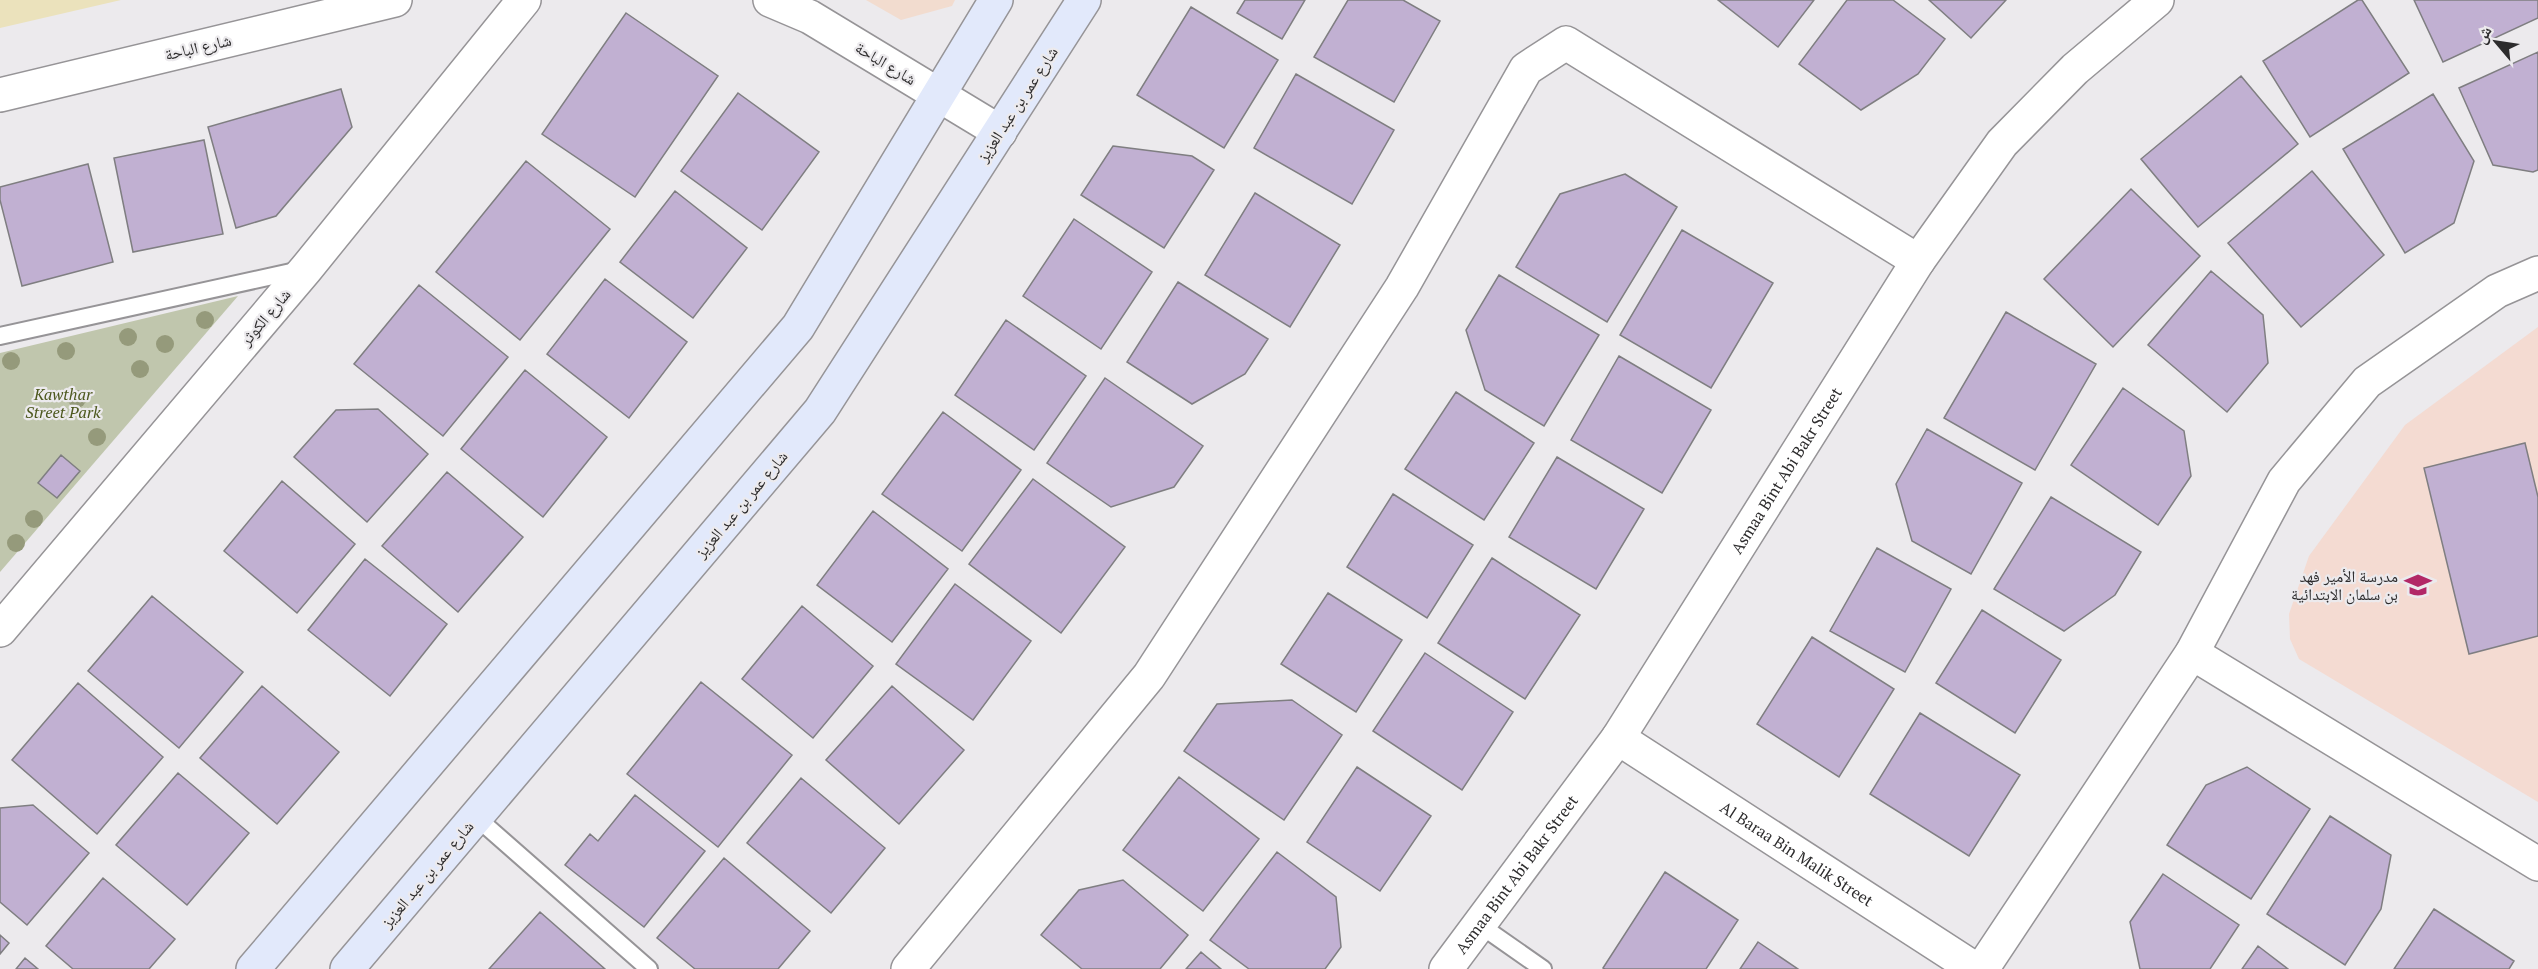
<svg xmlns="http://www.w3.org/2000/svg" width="2538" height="969" viewBox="0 0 2538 969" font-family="'PT Serif','Noto Naskh Arabic',serif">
	<rect width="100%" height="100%" fill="#eceaed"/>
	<!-- industrial -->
	<path fill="#f2dccf" d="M866 0H955L952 6 901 20Z"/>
	<!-- education -->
	<path fill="#f4dbd2" d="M2538 327V802L2299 659 2290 639 2289 614 2309 556 2405 425Z"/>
	<!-- green -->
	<path fill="#c0c6ad" d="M238 296 0 572V353Z"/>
	<!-- sand -->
	<path fill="#ebe2bc" d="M0 0H121L0 28Z"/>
	<!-- building -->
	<path fill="#c1b0d2" stroke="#7f7e81" stroke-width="1.5" d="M1245 0H1305L1282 39 1237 13Z
		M1348 0H1403L1440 21 1394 102 1314 57Z
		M1718 0H1814L1778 47Z
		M1847 0H1893L1945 39 1918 74 1861 110 1799 64Z
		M1929 0H2006L1971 38Z
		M2358 0H2362L2409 73 2310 137 2263 61Z
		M2414 0H2538V18L2443 62Z
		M1191 7 1278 60 1224 148 1137 95Z
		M626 13 718 76 635 197 542 134Z
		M2538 52V170L2533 172 2493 165 2459 88Z
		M1296 74 1394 130 1352 204 1254 148Z
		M2241 76 2298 144 2198 227 2141 159Z
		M341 89 352 127 276 216 236 228 208 127Z
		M738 93 819 152 762 230 681 171Z
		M2433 94 2474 161 2454 223 2405 253 2343 149Z
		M204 140 223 234 133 252 114 158Z
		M1113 146 1192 156 1214 170 1164 248 1081 195Z
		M526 161 610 229 520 340 436 272Z
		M88 164 113 262 22 286 0 200V187Z
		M2312 171 2384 255 2301 327 2228 243Z
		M1625 174 1677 207 1607 322 1516 267 1560 194Z
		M2131 189 2200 256 2113 347 2044 279Z
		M675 191 747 248 693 318 620 262Z
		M1255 193 1340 245 1290 327 1205 275Z
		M1074 219 1152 272 1101 349 1023 296Z
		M1682 230 1773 283 1711 388 1620 335Z
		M2211 271 2263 315 2268 363 2227 412 2148 345Z
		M1499 275 1599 335 1544 426 1485 390 1466 330Z
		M605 279 687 342 629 418 547 354Z
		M1178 282 1268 339 1245 374 1192 404 1127 362Z
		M419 285 508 357 443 436 354 364Z
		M2006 312 2096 364 2035 470 1944 418Z
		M1006 320 1086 376 1034 450 955 395Z
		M1619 356 1711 410 1662 493 1571 440Z
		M525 370 607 437 543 517 461 449Z
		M1105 378 1203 446 1174 487 1111 507 1047 463Z
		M2123 388 2184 431 2191 476 2158 525 2071 465Z
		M1456 392 1534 443 1484 520 1405 469Z
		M378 409 428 454 367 522 294 457 336 410Z
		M943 412 1021 470 962 551 882 494Z
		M1927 429 2022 483 1971 574 1912 541 1896 484Z
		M2525 443 2538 497V636L2469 654 2424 468Z
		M61 455 80 471 57 498 38 483Z
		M1557 457 1644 509 1596 589 1509 537Z
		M447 472 523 537 458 612 382 546Z
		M1033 479 1125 547 1061 633 969 564Z
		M282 481 355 544 297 613 224 551Z
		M1393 494 1473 545 1427 618 1347 567Z
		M2051 497 2141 552 2115 595 2064 631 1994 589Z
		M873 511 948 569 892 642 817 585Z
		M1877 548 1951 589 1905 672 1830 631Z
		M1492 558 1580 615 1525 699 1438 643Z
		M365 559 447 624 390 696 308 630Z
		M955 584 1031 641 973 720 896 664Z
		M1328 593 1402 640 1356 712 1281 664Z
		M152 596 243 672 179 748 88 671Z
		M802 606 873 666 813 738 742 679Z
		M1982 610 2061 660 2015 733 1936 683Z
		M1812 637 1894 689 1839 777 1757 724Z
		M1425 653 1513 712 1462 790 1373 731Z
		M701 682 792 755 718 847 627 774Z
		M78 683 163 757 97 834 12 760Z
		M262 686 339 752 277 824 200 758Z
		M892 686 964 750 899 824 826 760Z
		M1292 700 1342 735 1284 820 1184 751 1217 704Z
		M1920 713 2020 775 1969 856 1870 794Z
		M1357 767 1431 816 1380 891 1307 842Z
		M2247 767 2310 809 2251 899 2167 845 2206 785Z
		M178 773 249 833 187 905 116 845Z
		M1179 777 1259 839 1203 911 1123 850Z
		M801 778 885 848 831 913 747 843Z
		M635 795 705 851 644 927 565 865 590 834 598 841Z
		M33 805 89 853 27 925 0 902V808Z
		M2330 816 2391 855 2381 909 2345 965 2267 914Z
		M1277 852 1336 897 1341 947 1325 969H1249L1210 940Z
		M724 858 810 931 778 969H695L657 938Z
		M1665 872 1738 920 1706 969H1605L1603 968Z
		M2163 874 2239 925 2210 969H2140L2130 922Z
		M103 878 175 939 149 969H73L46 946Z
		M1123 880 1188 935 1160 969H1082L1041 935 1079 890Z
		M2434 909 2514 961 2509 969H2394Z
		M540 912 605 969H489Z
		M0 935 9 943 0 954Z
		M1758 942 1798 969H1740Z
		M2258 946 2288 969H2242Z
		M1201 952 1221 969H1186Z
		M25 958 38 969H16Z"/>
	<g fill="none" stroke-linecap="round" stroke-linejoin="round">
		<defs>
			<path id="lane" d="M0 336 300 270
				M476 817 649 969
				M1480 925 1543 969"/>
			<g id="street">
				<path d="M770 0 810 17 1000 132"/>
				<path d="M0 95 395 0"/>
				<path d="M0 630 306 269 524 0"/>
				<path d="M2192 653 2538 864"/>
				<path id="s1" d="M1618 738 1975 969"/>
				<path d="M908 969 1149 676 1402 287 1526 69 1566 43 1918 261"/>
				<path id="s2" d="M1446 969 1618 738 1918 261 2002 143 2075 69 2157 0"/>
				<path d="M1982 969 2192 653 2284 481 2367 382 2497 291 2538 273"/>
			</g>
			<path id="secondary" d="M253 969 798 327 996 0
				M347 969 820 411 1084 0"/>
		</defs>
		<!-- lane casing -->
		<use href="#lane" stroke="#969497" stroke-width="20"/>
		<!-- street casing -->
		<use href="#street" stroke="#969497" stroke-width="36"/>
		<!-- secondary casing -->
		<use href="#secondary" stroke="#969497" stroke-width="36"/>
		<!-- lane -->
		<use href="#lane" stroke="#fff" stroke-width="16"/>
		<!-- street -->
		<use href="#street" stroke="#fff" stroke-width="33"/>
		<!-- secondary -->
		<use href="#secondary" stroke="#e2e9fb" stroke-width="33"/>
	</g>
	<!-- trees -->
	<g fill="#959a7b">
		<circle cx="205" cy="320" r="9"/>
		<circle cx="128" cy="337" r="9"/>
		<circle cx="165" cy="344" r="9"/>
		<circle cx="66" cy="351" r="9"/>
		<circle cx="11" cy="361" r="9"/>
		<circle cx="140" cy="369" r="9"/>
		<circle cx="77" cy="399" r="9"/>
		<circle cx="97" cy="437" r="9"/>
		<circle cx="34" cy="519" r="9"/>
		<circle cx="16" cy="543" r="9"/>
	</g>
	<!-- icons -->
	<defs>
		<symbol id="school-bare" viewBox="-9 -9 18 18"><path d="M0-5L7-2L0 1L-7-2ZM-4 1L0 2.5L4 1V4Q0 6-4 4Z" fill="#b22867" stroke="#eceaed" stroke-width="2.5" paint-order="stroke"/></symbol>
	</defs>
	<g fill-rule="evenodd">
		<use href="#school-bare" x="2399" y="566" width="38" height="38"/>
	</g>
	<g text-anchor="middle" stroke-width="4.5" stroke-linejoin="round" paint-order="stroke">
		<!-- street labels -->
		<g font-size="16" fill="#2d2c2d" stroke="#eceaed">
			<text transform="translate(198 47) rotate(-13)" y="6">شارع الباحة</text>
			<text transform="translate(886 63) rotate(31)" y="6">شارع الباحة</text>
			<text transform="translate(1017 104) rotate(-57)" y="6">شارع عمر بن عبد العزيز</text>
			<text transform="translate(265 317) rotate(-50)" y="6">شارع الكوثر</text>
			<text dy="6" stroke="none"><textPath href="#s2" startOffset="604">Asmaa Bint Abi Bakr Street</textPath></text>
			<text transform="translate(741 504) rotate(-50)" y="6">شارع عمر بن عبد العزيز</text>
			<text dy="6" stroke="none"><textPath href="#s1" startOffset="213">Al Baraa Bin Malik Street</textPath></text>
			<text transform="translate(427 874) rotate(-50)" y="6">شارع عمر بن عبد العزيز</text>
			<text dy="6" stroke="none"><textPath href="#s2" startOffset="118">Asmaa Bint Abi Bakr Street</textPath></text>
		</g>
		<!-- park labels -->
		<g font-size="16" font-style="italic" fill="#4d581e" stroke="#eceaed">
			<text x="63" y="400">Kawthar<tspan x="63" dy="18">Street Park</tspan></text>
		</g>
		<!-- poi labels -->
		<g font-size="16" fill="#2d2c2d" stroke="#eceaed" text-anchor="end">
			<text x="2398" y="582">مدرسة الأمير فهد<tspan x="2398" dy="18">بن سلمان الابتدائية</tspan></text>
		</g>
	</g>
	<!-- north arrow -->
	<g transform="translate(2496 42) rotate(299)" stroke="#eceaed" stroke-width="4.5" paint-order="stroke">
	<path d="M0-4.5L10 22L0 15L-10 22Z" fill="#2d2c2d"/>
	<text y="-9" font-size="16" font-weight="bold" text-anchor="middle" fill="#2d2c2d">ش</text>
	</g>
</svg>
